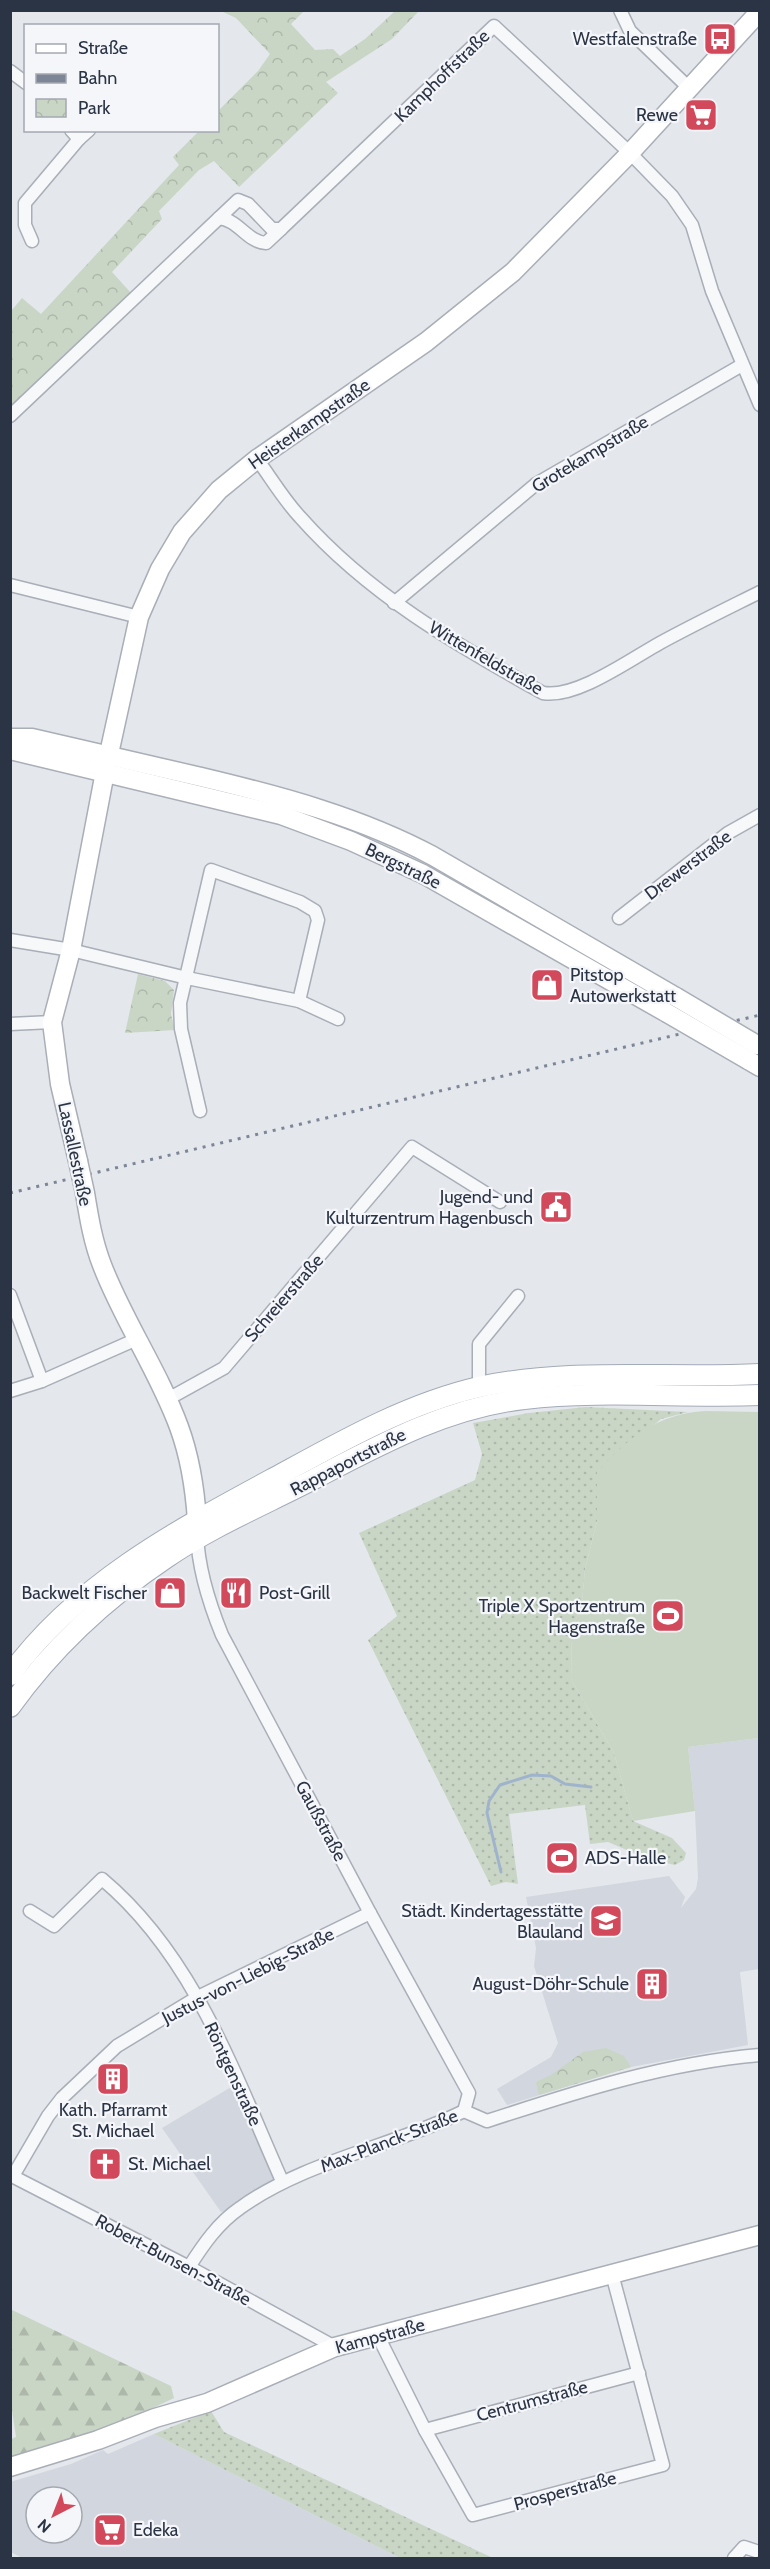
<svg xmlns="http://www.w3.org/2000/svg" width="770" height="2569" font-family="Cabin,sans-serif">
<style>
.built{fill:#d2d6de;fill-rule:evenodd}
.grass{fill:url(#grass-dots)}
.forest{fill:url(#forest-firs)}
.park{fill:url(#park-crowns)}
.pitch{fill:#c9d6c5}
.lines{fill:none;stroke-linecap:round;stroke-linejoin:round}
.stream{stroke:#9fb4cc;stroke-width:3}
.street-casing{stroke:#a9aeb7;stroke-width:15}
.secondary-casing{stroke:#a9aeb7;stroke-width:21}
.primary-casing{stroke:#a3abb8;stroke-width:22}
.street{stroke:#f7f8fa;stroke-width:12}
.secondary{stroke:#fff;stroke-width:18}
.primary{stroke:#fff;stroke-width:20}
.rail{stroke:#7d8696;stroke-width:3;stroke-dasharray:3 6;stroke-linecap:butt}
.secondary-bridge-casing{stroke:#a9aeb7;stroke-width:21;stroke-linecap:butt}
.secondary-bridge{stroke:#fff;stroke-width:18}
.labels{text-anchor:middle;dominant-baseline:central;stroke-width:4.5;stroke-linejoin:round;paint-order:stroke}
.poi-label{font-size:18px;fill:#2b3445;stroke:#f4f6f9;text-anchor:end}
.street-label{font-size:18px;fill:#2b3445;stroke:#f4f6f9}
</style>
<defs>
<pattern id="grass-dots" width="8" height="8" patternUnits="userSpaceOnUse" patternTransform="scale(1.5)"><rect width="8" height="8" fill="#c9d6c5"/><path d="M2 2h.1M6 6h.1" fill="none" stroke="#adb8ab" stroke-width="1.8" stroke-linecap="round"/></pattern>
<pattern id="forest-firs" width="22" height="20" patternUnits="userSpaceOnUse" patternTransform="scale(1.5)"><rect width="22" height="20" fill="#c9d6c5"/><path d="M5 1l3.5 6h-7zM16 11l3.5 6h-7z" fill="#adb8ab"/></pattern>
<pattern id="park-crowns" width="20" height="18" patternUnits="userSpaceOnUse" patternTransform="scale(1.5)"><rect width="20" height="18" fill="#c9d6c5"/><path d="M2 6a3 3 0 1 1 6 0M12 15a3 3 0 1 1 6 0" fill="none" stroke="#adb8ab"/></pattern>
</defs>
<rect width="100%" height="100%" fill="#e4e7ec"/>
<g class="built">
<path d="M759 1738V1969L740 1972 748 2045 631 2067 507 2105 497 2089 551 2057 558 2043 534 1966 536 1948 526 1897 669 1876 685 1897 681 1908 696 1889 698 1878 695 1811 688 1747Z"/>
<path d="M238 2083 282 2181 238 2209 221 2212 162 2128Z"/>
<path d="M154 2434 400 2558H22L11 2552 10 2482 71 2464 103 2450 108 2454ZM36 2497H72V2533H36Z"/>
</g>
<g class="grass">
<path d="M586 1407 688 1412 661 1419 597 1472V1521L585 1569 582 1601 572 1631 571 1679 614 1753 633 1821 672 1838 686 1853 684 1860 675 1865 648 1859 608 1842 590 1844 585 1805 509 1814 518 1884 506 1882 491 1886 368 1640 397 1616 359 1533 475 1480 482 1454 473 1423 529 1413Z"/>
<path d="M211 2411 224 2432 493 2558H400L154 2434Z"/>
</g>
<path class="forest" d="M10 2309 171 2386 174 2398 100 2433 11 2458V2439L16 2437 10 2397Z"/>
<g class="park">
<path d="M221 11H304L291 24 315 50 333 49 340 56 365 39 395 11H419L392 39 326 82 338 93 239 187 214 161 199 170 159 211 162 219 112 272 131 293 11 406V311L22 298 41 314 179 165 173 157 199 131 218 130V111L258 71 270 54 236 18Z"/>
<path d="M138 974 165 981 174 990 171 1014 175 1030 125 1033Z"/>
<path d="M606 2048 624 2056 631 2067 539 2095 536 2082 551 2075 583 2052Z"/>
</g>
<path class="pitch" d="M705 1411 759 1412V1738L688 1747 695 1811 633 1821 614 1753 571 1679 572 1631 582 1601 585 1569 597 1521V1472C629 1437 657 1414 705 1411Z"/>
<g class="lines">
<path class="stream" d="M501 1872 487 1813 489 1801 500 1785 532 1775 551 1776 565 1784 591 1787"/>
<g class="street-casing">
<g id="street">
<path d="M620 10 630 31 690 89"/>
<path d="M10 71 26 83"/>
<path d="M79 139 89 130"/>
<path d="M219 218C239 220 247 242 266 243L281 229"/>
<path d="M32 241 25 225V203L79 139 71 130"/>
<path d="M10 416 238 200 248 204 272 229H281L494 26 630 153 672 196 692 225 712 291 760 405"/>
<path d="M257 459C271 478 284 500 300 517 368 594 455 644 543 693 576 699 631 659 660 643 693 625 726 609 760 592"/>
<path d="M10 585 139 617"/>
<path d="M394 603 536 484 742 365"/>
<path d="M619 918 728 833 760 815"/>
<path d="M10 940 71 950 187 978 299 1001 338 1019"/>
<path d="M10 1024 52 1022"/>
<path d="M200 1111 181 1029 180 1003 211 870 300 902 315 911 318 920 299 1001"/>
<path d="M10 1295 42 1381"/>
<path d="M479 1387V1344L518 1296"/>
<path d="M10 1391 42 1381 137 1339"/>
<path d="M168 1399 224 1368 412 1147 500 1202"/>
<path d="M197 1534C198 1569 209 1603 222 1635L370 1913 469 2093 464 2111"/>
<path d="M30 1911 54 1926 102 1879C194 1956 235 2075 282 2181"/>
<path d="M464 2111 487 2121C576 2092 665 2063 760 2055"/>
<path d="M10 2175 189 2267 335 2347"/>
<path d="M13 2176 48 2116 62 2098 117 2046 198 1997 370 1913"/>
<path d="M189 2267C203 2245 218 2223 240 2208 305 2161 392 2147 464 2111"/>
<path d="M378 2336 425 2430 473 2515 663 2465 612 2274"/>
<path d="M425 2430 639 2373"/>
<path d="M734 2558 744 2547 756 2551"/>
</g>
</g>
<g class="secondary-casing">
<g id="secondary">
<path d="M10 738H32C89 751 145 764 201 777 281 796 360 817 433 856L676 997"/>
<path d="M10 750 281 815 351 841 423 874 667 1013"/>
<path d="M748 1060 760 1067"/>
<path d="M78 1161 60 1084 52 1022 71 950 105 772 139 617 160 569 182 532 219 490 257 459 426 342 513 272 630 153 760 11"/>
<path d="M85 1193C89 1218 93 1242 102 1265 123 1320 158 1370 179 1427 190 1457 195 1489 197 1521"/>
<path d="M10 2467 98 2440 155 2418 207 2403 335 2347 760 2235"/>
</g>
</g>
<g class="primary-casing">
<g id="primary">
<path d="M10 1675C79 1580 185 1526 285 1472 347 1438 410 1403 479 1387 571 1367 667 1379 760 1374"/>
<path d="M10 1707C53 1647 105 1599 166 1558 211 1527 266 1504 314 1479 381 1444 447 1408 524 1399 602 1390 681 1398 760 1395"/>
</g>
</g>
<use href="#street" class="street"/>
<use href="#secondary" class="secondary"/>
<use href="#primary" class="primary"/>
<path class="rail" d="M10 1193 760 1015"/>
<g class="secondary-bridge-casing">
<g id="secondary-bridge">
<path d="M676 997 757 1045"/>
<path d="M667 1013 748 1060"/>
<path d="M78 1161 85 1193"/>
</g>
</g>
<use href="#secondary-bridge" class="secondary-bridge"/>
</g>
<defs>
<g id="bus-square" transform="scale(1.725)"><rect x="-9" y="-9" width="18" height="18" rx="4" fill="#d1495b" stroke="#f4f6f9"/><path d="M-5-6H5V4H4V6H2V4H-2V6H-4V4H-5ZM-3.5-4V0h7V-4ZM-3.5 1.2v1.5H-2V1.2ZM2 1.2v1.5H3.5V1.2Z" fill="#fff"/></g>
<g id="supermarket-square" transform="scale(1.725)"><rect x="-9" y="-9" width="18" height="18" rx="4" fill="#d1495b" stroke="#f4f6f9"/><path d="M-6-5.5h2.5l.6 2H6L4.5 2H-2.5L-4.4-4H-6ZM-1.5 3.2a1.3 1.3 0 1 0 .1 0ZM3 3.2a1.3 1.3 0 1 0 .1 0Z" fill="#fff"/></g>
<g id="shop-square" transform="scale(1.725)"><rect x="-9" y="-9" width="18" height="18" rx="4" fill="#d1495b" stroke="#f4f6f9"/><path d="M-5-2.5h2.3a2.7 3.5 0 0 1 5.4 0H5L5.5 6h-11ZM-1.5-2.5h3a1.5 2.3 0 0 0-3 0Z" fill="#fff"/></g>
<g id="civic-square" transform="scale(1.725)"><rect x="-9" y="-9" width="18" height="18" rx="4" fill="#d1495b" stroke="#f4f6f9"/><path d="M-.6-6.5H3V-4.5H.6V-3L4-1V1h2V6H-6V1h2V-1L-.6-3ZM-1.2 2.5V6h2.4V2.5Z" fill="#fff"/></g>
<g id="restaurant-square" transform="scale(1.725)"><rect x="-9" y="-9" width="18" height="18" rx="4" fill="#d1495b" stroke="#f4f6f9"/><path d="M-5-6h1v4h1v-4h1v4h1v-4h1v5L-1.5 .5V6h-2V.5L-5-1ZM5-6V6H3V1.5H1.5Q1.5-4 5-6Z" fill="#fff"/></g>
<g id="stadium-square" transform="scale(1.725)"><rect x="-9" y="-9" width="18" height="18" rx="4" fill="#d1495b" stroke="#f4f6f9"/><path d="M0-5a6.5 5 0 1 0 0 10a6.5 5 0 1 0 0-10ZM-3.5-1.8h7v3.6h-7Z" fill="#fff"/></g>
<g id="school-square" transform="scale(1.725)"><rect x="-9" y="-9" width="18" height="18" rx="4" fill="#d1495b" stroke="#f4f6f9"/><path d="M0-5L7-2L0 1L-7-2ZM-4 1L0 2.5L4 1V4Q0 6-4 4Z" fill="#fff"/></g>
<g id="building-square" transform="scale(1.725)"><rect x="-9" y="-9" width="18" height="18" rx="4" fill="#d1495b" stroke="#f4f6f9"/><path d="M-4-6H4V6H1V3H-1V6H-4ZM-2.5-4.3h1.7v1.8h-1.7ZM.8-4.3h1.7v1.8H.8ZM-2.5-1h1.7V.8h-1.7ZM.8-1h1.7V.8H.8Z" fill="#fff"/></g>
<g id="church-square" transform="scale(1.725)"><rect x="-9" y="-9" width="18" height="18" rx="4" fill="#d1495b" stroke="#f4f6f9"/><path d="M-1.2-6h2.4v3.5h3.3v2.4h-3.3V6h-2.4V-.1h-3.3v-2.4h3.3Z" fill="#fff"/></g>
</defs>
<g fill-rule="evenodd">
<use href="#bus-square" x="720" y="39"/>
<use href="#supermarket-square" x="701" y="115"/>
<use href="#shop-square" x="547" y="985"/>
<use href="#civic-square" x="556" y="1207"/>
<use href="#shop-square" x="170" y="1593"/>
<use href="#restaurant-square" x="236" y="1593"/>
<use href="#stadium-square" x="668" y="1616"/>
<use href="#stadium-square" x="562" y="1858"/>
<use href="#school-square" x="606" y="1921"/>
<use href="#building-square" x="652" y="1984"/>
<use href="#building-square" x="113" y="2079"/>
<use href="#church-square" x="105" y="2164"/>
<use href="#supermarket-square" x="110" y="2530"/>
</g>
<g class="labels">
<g class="poi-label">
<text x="697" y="39">Westfalenstraße</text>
<text x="678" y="115">Rewe</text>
<text x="570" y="975" text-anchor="start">Pitstop<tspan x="570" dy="21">Autowerkstatt</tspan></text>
<text x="533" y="1197">Jugend- und<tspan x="533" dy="21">Kulturzentrum Hagenbusch</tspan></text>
<text x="147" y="1593">Backwelt Fischer</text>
<text x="259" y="1593" text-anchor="start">Post-Grill</text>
<text x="645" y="1606">Triple X Sportzentrum<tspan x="645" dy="21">Hagenstraße</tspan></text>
<text x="585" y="1858" text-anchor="start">ADS-Halle</text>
<text x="583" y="1911">Städt. Kindertagesstätte<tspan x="583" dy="21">Blauland</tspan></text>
<text x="629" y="1984">August-Döhr-Schule</text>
<text x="113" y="2110" text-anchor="middle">Kath. Pfarramt<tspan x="113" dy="21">St. Michael</tspan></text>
<text x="128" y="2164" text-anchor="start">St. Michael</text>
<text x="133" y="2530" text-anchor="start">Edeka</text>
</g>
<g class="street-label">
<text transform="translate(442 76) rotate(-44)">Kamphoffstraße</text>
<text transform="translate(309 424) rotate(-35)">Heisterkampstraße</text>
<text transform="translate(590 454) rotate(-31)">Grotekampstraße</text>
<text transform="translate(486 658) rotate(30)">Wittenfeldstraße</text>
<text transform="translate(688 865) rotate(-37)">Drewerstraße</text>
<text transform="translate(403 866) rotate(26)">Bergstraße</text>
<text transform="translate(75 1154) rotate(78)">Lassallestraße</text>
<text transform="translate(284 1298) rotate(-49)">Schreierstraße</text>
<text transform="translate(348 1462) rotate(-27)">Rappaportstraße</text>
<text transform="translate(321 1821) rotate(62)">Gaußstraße</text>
<text transform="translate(248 1976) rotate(-27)">Justus-von-Liebig-Straße</text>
<text transform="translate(233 2074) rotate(65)">Röntgenstraße</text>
<text transform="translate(389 2141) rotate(-21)">Max-Planck-Straße</text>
<text transform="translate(173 2260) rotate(28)">Robert-Bunsen-Straße</text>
<text transform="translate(380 2336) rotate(-15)">Kampstraße</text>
<text transform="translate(532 2401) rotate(-15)">Centrumstraße</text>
<text transform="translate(565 2491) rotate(-15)">Prosperstraße</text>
</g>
</g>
<rect width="770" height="2569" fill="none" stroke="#2b3445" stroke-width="24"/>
<rect x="24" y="24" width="195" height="108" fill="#f4f6f9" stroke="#a4a8b1" stroke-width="1.5"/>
<rect x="36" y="44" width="30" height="9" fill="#ffffff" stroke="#a4a8b1" stroke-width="1.5"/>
<text x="78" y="54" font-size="18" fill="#2b3445">Straße</text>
<rect x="36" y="74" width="30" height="9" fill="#7d8696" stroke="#a4a8b1" stroke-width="1.5"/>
<text x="78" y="84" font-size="18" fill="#2b3445">Bahn</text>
<rect x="36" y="99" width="30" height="18" fill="url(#park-crowns)" stroke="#a4a8b1" stroke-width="1.5"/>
<text x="78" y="114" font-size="18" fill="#2b3445">Park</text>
<g transform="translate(54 2515) rotate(222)"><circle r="28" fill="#f4f6f9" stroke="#a4a8b1" stroke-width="1.5"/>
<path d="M0-4.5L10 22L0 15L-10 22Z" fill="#d1495b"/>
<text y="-9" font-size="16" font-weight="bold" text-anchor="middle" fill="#2b3445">N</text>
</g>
</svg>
